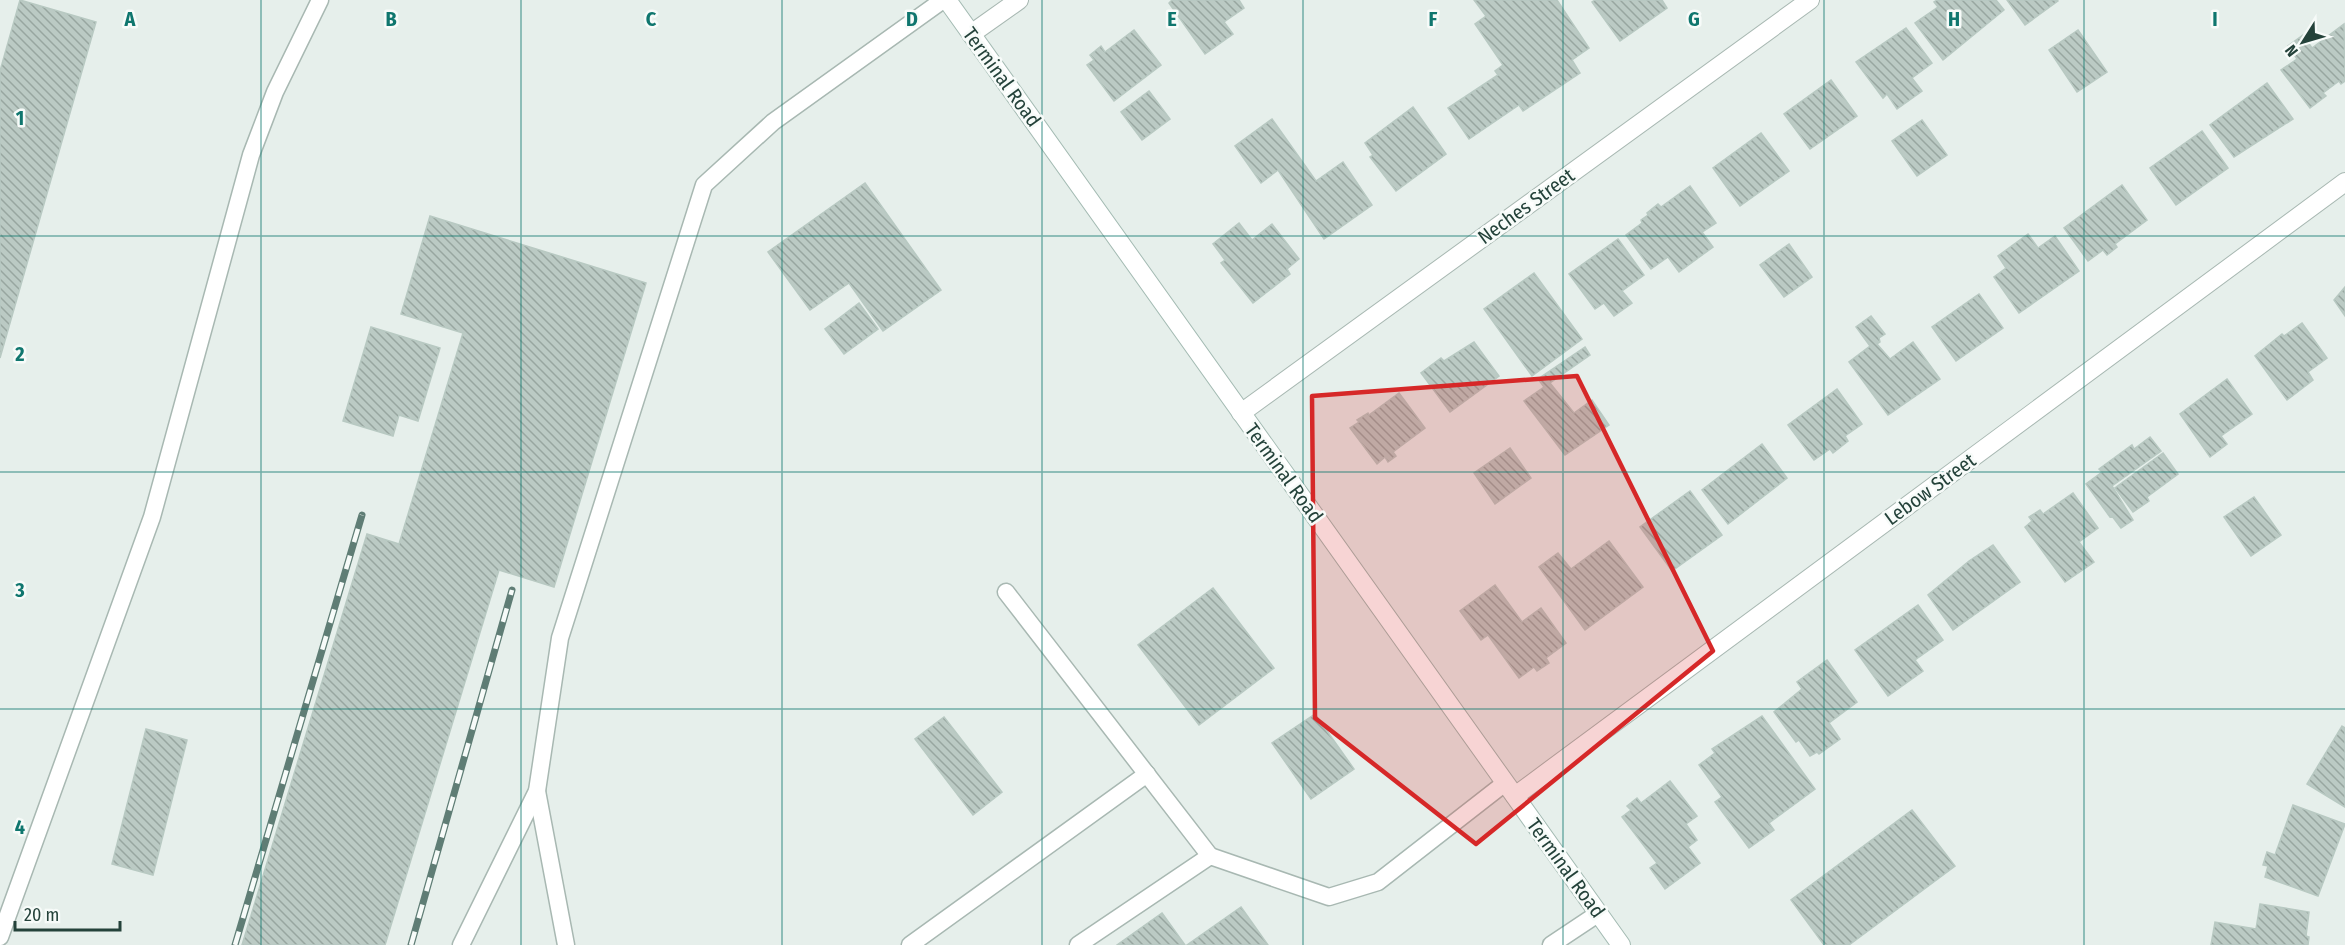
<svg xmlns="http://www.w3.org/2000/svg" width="2345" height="945" font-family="'Fira Sans Condensed',sans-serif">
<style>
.building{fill:url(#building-back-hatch);stroke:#b8c9c2;stroke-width:1.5}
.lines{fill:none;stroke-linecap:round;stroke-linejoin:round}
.lane-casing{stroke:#a8b8b2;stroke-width:19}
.street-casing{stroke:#a8b8b2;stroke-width:20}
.secondary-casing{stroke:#a4bbb3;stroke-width:20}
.lane{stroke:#fff;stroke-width:16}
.street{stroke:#fff;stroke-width:18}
.secondary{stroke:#fff;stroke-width:18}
.rail-casing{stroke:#5f7d75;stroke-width:7}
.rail{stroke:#f7fbf9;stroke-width:4.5;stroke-dasharray:14;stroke-linecap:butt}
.marked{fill:#d62828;fill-opacity:0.2;stroke:#d62828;stroke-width:4.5;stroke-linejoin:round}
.grid{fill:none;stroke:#0f766e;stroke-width:1.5;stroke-opacity:0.55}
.labels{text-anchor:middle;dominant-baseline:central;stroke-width:5;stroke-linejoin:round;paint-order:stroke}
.street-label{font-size:20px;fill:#24423a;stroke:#f7fbf9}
.grid-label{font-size:20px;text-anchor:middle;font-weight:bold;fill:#0f766e;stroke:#f7fbf9;stroke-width:5;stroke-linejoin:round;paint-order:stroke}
</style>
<defs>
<pattern id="building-back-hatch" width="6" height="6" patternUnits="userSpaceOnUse" patternTransform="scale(1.5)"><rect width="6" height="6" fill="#bbcac4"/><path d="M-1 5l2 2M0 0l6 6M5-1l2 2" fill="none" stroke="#98a6a0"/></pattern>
</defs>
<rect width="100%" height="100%" fill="#e6efeb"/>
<g class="building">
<path d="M20 0 96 22 0 358V71Z"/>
<path d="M1172 0H1239L1244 8 1224 22 1233 34 1205 54 1169 3Z"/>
<path d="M1474 0H1557L1589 48 1572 60 1580 73 1523 111 1519 105 1469 139 1448 108 1498 75 1495 71 1503 65 1475 24 1486 16Z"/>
<path d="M1595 0H1662L1667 8 1620 41 1592 2Z"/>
<path d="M1937 0H1996L2004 10 1943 60 1915 23 1938 7 1934 2Z"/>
<path d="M2007 0H2057L2058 1 2025 25Z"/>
<path d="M2344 24 2345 81 2341 84 2339 81 2323 93 2326 96 2310 108 2281 70 2297 59 2288 46 2303 35 2312 48Z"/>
<path d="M1906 28 1932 63 1912 78 1922 91 1897 109 1887 94 1883 98 1856 62Z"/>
<path d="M1134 30 1161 65 1114 101 1087 65 1094 60 1090 55 1101 46 1105 52Z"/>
<path d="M2078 30 2107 72 2077 92 2049 50Z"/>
<path d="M1831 80 1857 116 1810 149 1784 114Z"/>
<path d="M2267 83 2293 119 2234 157 2210 125Z"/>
<path d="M1149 91 1170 119 1142 140 1121 112Z"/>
<path d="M1413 107 1446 154 1396 191 1370 157 1373 155 1365 143Z"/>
<path d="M1272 119 1316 181 1343 162 1372 205 1324 239 1278 170 1261 183 1235 146Z"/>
<path d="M1922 120 1947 155 1917 176 1892 141Z"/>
<path d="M2202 131 2228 168 2176 205 2150 168Z"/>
<path d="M1761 133 1789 171 1740 206 1713 168Z"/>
<path d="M865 183 941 290 883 331 849 283 810 310 768 252Z"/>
<path d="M2122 185 2147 220 2115 244 2117 247 2107 255 2103 250 2088 261 2064 228Z"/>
<path d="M1690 186 1716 223 1702 232 1713 247 1679 272 1668 257 1651 269 1626 235 1642 223 1641 220 1648 215 1647 213 1658 204 1661 207Z"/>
<path d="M430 216 646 283 554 587 499 570 385 945H242L367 534 399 544 463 333 401 314Z"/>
<path d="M1239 223 1252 240 1272 224 1299 259 1287 269 1290 274 1253 303 1221 263 1225 260 1213 244Z"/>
<path d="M2028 234 2038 248 2055 236 2079 271 2019 313 1994 277 2006 268 1998 256Z"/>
<path d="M1618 239 1644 275 1622 291 1632 303 1614 316 1604 303 1595 309 1569 274Z"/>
<path d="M1789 244 1812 277 1784 297 1760 265Z"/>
<path d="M1534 273 1582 339 1532 376 1484 309Z"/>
<path d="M2345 287V316L2334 300Z"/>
<path d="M1979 294 2003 328 1956 361 1932 327Z"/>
<path d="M859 303 878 329 844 354 825 329Z"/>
<path d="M1871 316 1885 334 1879 338 1880 342 1877 344 1890 359 1913 342 1940 379 1888 415 1849 362 1870 346 1856 327Z"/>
<path d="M2302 323 2327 358 2308 372 2313 380 2287 400 2255 356 2282 334 2284 336Z"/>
<path d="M371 327 440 348 418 421 399 415 393 436 343 421Z"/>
<path d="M1474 342 1499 376 1450 412 1421 373 1441 358 1444 361Z"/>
<path d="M1585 347 1590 355 1550 383 1574 413 1592 400 1609 425 1565 455 1524 401 1544 387 1538 379Z"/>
<path d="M2227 379 2252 414 2221 436 2227 444 2210 457 2180 414Z"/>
<path d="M1837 389 1862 424 1845 436 1848 441 1833 453 1830 449 1814 460 1788 425Z"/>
<path d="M1399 393 1425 428 1393 452 1396 456 1388 462 1385 457 1377 464 1350 428 1359 422 1357 420 1368 413 1369 415Z"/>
<path d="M2150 437 2161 451 2112 486 2133 520 2121 528 2112 516 2110 517 2086 484 2102 472 2099 469 2132 445 2134 449Z"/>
<path d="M1762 444 1787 478 1728 524 1702 490Z"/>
<path d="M1510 448 1531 478 1495 504 1474 473Z"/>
<path d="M2163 453 2178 474 2147 497 2149 501 2133 512 2115 488Z"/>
<path d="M1690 491 1722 535 1672 571 1640 527Z"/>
<path d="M2073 493 2098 528 2079 542 2094 562 2065 582 2025 527 2032 521 2029 517 2040 510 2043 514Z"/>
<path d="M2254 497 2281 535 2251 556 2224 517Z"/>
<path d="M1609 541 1643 587 1585 630 1539 567 1558 553 1571 569Z"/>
<path d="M1993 545 2020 582 1953 630 1928 595 1969 561Z"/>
<path d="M1495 585 1522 622 1541 608 1566 643 1546 658 1549 663 1537 671 1534 667 1519 678 1488 635 1481 640 1460 611Z"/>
<path d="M1213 588 1274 668 1199 725 1138 645Z"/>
<path d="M1918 605 1943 640 1915 660 1923 671 1888 696 1855 650Z"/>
<path d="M1827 660 1857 702 1829 723 1840 739 1819 754 1817 752 1810 756 1799 740 1796 742 1774 712 1802 689 1797 682Z"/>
<path d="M1315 714 1354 769 1311 799 1272 743Z"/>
<path d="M1762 716 1815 789 1769 823 1774 830 1749 848 1715 802 1722 797 1699 765 1715 753 1712 749Z"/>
<path d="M944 717 1002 792 973 815 915 739Z"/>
<path d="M2342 726 2345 728V807L2307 784Z"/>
<path d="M146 729 187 740 153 875 112 864Z"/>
<path d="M1670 781 1697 816 1686 824 1697 840 1688 847 1700 863 1665 889 1650 868 1657 863 1622 817 1631 810 1627 806 1637 798 1641 803Z"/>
<path d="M2293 805 2345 824 2318 896 2265 877 2268 866 2263 865 2267 852 2275 855Z"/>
<path d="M1912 810 1955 866 1849 945H1824L1791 900Z"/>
<path d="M2260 904 2309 912 2306 936 2309 937 2308 945H2211L2215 922 2256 929Z"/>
<path d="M1241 907 1268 945H1187Z"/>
<path d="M1162 913 1185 945H1117Z"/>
</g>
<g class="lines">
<g class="lane-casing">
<g id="lane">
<path d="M1006 592 1210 856"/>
<path d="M537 791 566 945"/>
<path d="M0 937 152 517 251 155 275 92 320 0"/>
<path d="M461 945 537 791 560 638 704 185 773 122 943 0"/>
<path d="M910 945 1147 774"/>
<path d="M1078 945 1210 856 1329 897 1378 882 1505 783"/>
<path d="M1551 945 1599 913"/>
</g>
</g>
<g class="street-casing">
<g id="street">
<path d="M971 34 1019 0"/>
<path d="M1241 413 1810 0"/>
<path d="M1515 796 2345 182"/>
</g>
</g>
<g class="secondary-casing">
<path id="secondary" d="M947 0 1621 945"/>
</g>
<use href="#lane" class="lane"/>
<use href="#street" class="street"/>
<use href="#secondary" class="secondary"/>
<g class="rail-casing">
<g id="rail">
<path d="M235 945 362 515"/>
<path d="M411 945 512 590"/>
</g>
</g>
<use href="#rail" class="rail"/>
</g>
<path class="marked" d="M1577 376 1713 651 1476 844 1315 718 1312 396Z"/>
<path class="grid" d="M261 0V945M521 0V945M782 0V945M1042 0V945M1303 0V945M1563 0V945M1824 0V945M2084 0V945M0 236H2345M0 472H2345M0 709H2345"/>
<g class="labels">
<g class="street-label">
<text transform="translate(1002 77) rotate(54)">Terminal Road</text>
<text transform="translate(1526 206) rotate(-36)">Neches Street</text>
<text transform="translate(1284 473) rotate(54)">Terminal Road</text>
<text transform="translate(1930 489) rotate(-36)">Lebow Street</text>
<text transform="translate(1566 868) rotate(54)">Terminal Road</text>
</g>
</g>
<g class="grid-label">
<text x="130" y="26">A</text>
<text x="391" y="26">B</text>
<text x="651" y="26">C</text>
<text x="912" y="26">D</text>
<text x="1172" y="26">E</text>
<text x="1433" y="26">F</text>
<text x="1694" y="26">G</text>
<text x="1954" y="26">H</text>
<text x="2215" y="26">I</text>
<text x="20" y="125">1</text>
<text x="20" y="361">2</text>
<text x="20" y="597">3</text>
<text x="20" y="834">4</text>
</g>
<g transform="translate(2303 42) rotate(233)" stroke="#f7fbf9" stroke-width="4.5" paint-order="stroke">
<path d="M0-4.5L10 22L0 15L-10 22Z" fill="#24423a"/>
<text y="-9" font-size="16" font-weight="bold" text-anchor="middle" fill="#24423a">N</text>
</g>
<path d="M15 921v9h105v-9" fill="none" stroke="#24423a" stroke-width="3"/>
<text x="24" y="921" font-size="18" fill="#24423a" stroke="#f7fbf9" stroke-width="4.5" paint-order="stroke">20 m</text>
</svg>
